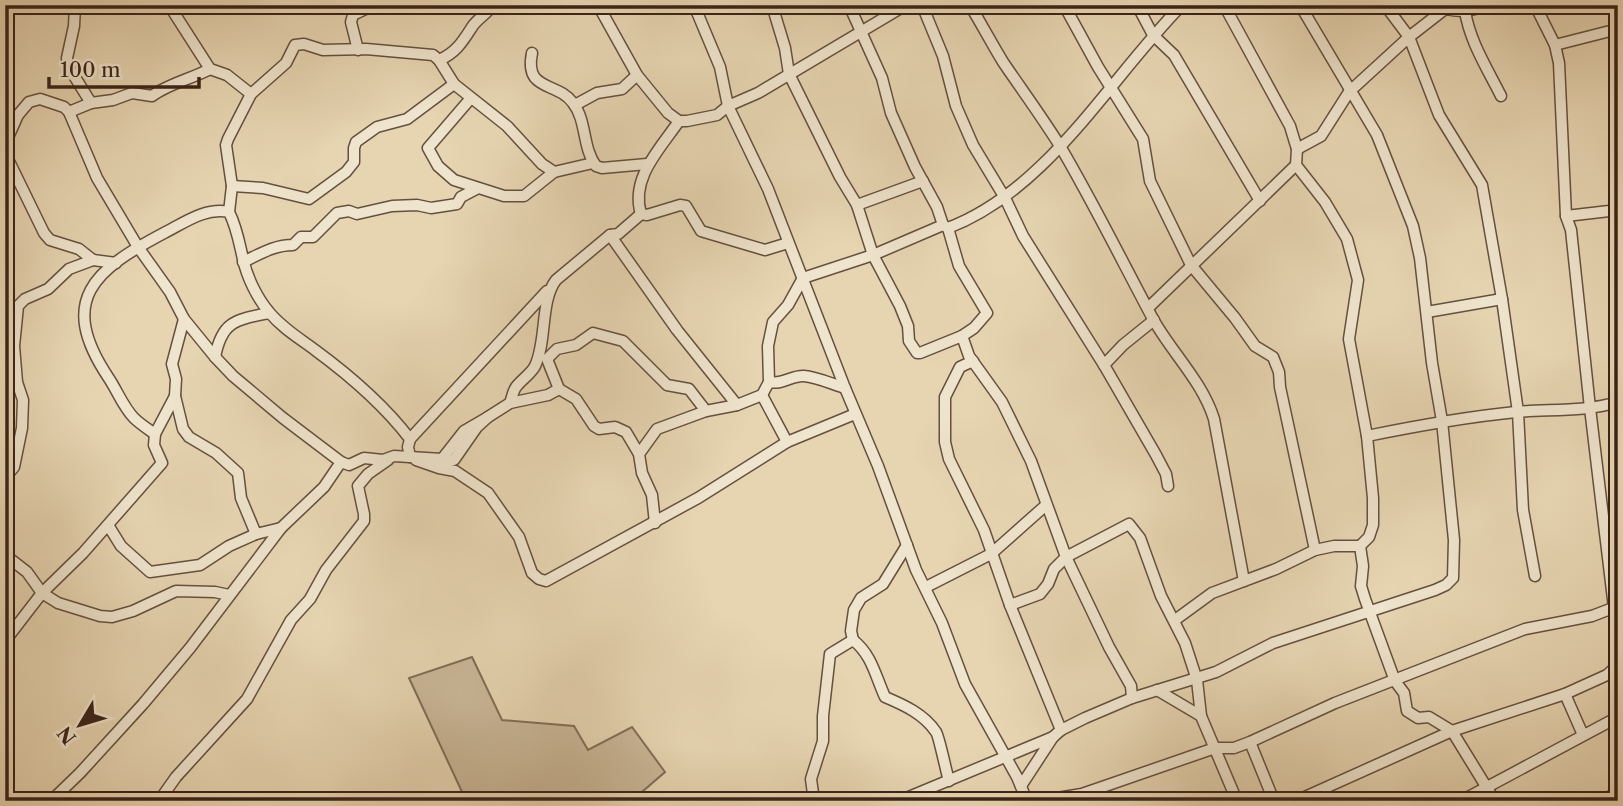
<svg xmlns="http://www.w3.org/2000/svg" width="1623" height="806" font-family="'Libre Caslon Text',serif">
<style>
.green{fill:#cab798;stroke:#826d58;stroke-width:2}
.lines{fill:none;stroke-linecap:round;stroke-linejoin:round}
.minor-casing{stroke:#65503f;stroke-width:13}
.minor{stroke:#efe4cd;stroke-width:10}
</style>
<rect width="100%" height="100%" fill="#e7d5b2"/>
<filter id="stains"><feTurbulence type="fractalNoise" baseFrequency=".00286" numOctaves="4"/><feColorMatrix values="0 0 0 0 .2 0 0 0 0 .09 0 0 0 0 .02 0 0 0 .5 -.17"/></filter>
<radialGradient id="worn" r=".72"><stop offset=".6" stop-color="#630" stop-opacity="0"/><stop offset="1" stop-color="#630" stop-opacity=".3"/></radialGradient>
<path class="green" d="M472 657 502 720 574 726 588 750 632 727 665 772 635 798 637 801H513L512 798 463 794 409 678Z"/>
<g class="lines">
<g class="minor-casing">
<g id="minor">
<path d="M75 5 74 26 67 58 68 66 91 103"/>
<path d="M169 5 210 69 227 75 251 94"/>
<path d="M598 5 637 75 668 113 679 121H687L717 115 728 106 758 93 906 5"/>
<path d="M694 5 720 67 728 106 768 189 845 388 878 466 916 570 942 623 965 684 1017 777 1027 801"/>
<path d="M772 5 785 48 789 74 840 177 857 205 873 255 900 306 908 326 909 341 917 353H920L962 336"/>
<path d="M849 5 882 78 891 113 915 167 937 207 943 225"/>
<path d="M922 5 943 56 956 106 973 145 1005 198 1023 236 1104 365 1156 455 1166 474 1168 486"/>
<path d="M1064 5 1098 67 1143 139 1150 181 1191 265 1235 318 1255 346 1273 357 1279 372 1280 387 1315 550"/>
<path d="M1137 5 1153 35 1174 55 1260 201"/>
<path d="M1224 5 1290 126 1297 149 1296 165 1325 202 1347 239 1358 280 1349 339 1367 436 1373 498V525L1369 537 1360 546 1363 566 1361 586 1365 599 1395 681 1404 693 1407 711 1418 718 1429 717 1452 731 1495 801"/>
<path d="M1385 5 1409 37 1439 115 1482 185 1502 299 1518 412 1523 510 1535 576"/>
<path d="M1535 5 1555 45 1559 63 1566 216 1571 230 1590 408 1618 641"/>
<path d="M1616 5 1618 8"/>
<path d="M971 7C982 25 992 44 1003 62 1022 90 1042 117 1060 146 1093 202 1122 261 1153 319 1172 353 1202 381 1214 419L1244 581"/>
<path d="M1465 11C1470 42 1487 68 1501 96"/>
<path d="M1555 45 1618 29"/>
<path d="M358 50 351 22 353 15 374 5"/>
<path d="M532 53C524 92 557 81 573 103 587 121 582 147 596 166L602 168 647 164"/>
<path d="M439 60C456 53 463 41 472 27 477 19 487 14 493 5"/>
<path d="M471 98 428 148 438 166 454 180 504 196H524L554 172"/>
<path d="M575 105 597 93 622 89 637 75"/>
<path d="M69 112 91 103 113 100 132 93 152 96C168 84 191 79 210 69"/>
<path d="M5 144 18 115 29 102 40 99 64 107 69 112 97 178 138 247 170 292 184 319 215 357 233 376 283 418 341 462 349 465 364 458 383 460 394 456 442 459 464 431 488 417"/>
<path d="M1297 149 1321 136 1349 92 1409 37 1445 9C1460 12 1471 12 1484 5"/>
<path d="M5 153 44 233 50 240 79 249 93 260"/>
<path d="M232 186 263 188 309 199 346 172 354 162V148L356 142 377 127 407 119 454 84"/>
<path d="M857 205 923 181"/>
<path d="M229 212 232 186 226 145 228 139 251 94 286 63 295 45 304 44 323 50 366 49 433 55 439 60 454 84 507 126 542 164 554 172 593 163"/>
<path d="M641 214C630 178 660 149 679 121"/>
<path d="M1566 216 1618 210"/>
<path d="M948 228 959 266 987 313 974 328 962 336 969 356 1002 402 1031 461 1066 557 1109 647 1131 686 1132 698"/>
<path d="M243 262C260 254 274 245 293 245L301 237H313L337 213 349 211 357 214 392 206 417 205 431 208 457 204 461 197 478 188"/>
<path d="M1148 308 1296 165"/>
<path d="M1427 312 1502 299"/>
<path d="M184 319 172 364 176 379 175 396 183 429 189 437 216 453 238 473 241 498 256 534"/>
<path d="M215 357C222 321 235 320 269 313"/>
<path d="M973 361 960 367 945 397V442L949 459 984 530 1010 605 1061 730"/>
<path d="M1104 365 1123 345 1154 320"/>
<path d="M769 382C783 385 792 375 804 376 817 377 832 384 845 388"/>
<path d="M559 389 576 399 594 426 599 429 615 427 626 432 639 454"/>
<path d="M762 395 787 442"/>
<path d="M510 403 548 395 559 389 547 359 557 349 576 345 593 333 623 341 667 385 689 389 706 411 737 405 762 395 769 382 768 346 773 322 788 305 803 278 873 255 943 225 948 228C1048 190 1109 79 1182 5"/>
<path d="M737 405 677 330 610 235 618 234 641 214 647 215 680 205 686 206 701 231 711 234 765 250 788 243"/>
<path d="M155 434C148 429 140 424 134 418 123 407 117 390 108 377 57 300 94 270 164 233 184 223 205 207 229 212 237 228 239 242 243 259 247 277 257 298 269 312 282 328 299 338 315 350 349 375 384 405 410 439L408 447 410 457"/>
<path d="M1367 436C1416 426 1465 417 1516 412 1549 409 1585 412 1618 402"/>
<path d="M410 439 547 291"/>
<path d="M416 460 439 468 455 471 488 493 519 537 532 573 539 579 546 581 698 498 787 442 855 414"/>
<path d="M437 464 454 460 477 427 488 417 510 403C512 398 513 391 516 387 521 380 531 374 535 366 547 341 540 301 556 280L610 235"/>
<path d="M5 478 14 467 22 428 23 400 17 382 14 346 18 306 25 299 48 289 69 269 93 260 116 263"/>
<path d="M655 523 652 495 642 473 639 454 657 429 706 411"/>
<path d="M108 525 121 546 150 572 200 565 229 546 256 534 281 528"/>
<path d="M5 555 27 572 42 593 58 603 100 616 112 617 133 611 176 591 215 592 229 595"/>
<path d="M926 587 991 554 1045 506"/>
<path d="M1010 605 1040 594 1048 584 1054 569 1066 557 1129 524 1140 538 1161 596 1185 643 1197 680 1201 716 1237 801"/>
<path d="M1175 620 1212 593 1276 569 1315 550 1334 546H1360"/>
<path d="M853 640C872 655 875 675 885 697 904 705 924 714 936 732 939 736 946 771 949 781"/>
<path d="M5 641 42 593 83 553 162 463 154 445 155 434 175 396"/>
<path d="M1157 690 1201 716"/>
<path d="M1565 694 1583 735"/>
<path d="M1250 742 1274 801"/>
<path d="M1021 786 1053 737 1061 730 1085 718 1132 698 1216 672 1273 643 1435 590 1446 585 1453 578 1454 540 1442 421 1432 363 1420 258 1413 226 1377 135 1300 5"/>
<path d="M51 801 80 773 143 704 190 648 281 528 324 487 341 462"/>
<path d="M159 801 176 777 247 699 291 620 310 599 326 570 364 521V514L358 486 368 474 388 460"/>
<path d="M814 801 811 779 823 741V716L830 654 853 640 851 631 854 610 861 598 883 584 907 545"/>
<path d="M899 801 1053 737"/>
<path d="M1039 801 1082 794 1215 748H1234L1250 742 1335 703 1525 629 1592 616 1613 608"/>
<path d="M1296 801 1452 731 1565 694 1607 675 1618 665"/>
<path d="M1461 801 1618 717"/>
<path d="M1602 801 1618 792"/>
</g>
</g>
<use href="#minor" class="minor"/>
</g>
<rect width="1623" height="806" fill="none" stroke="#e7d5b2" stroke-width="28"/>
<rect x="7" y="7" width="1609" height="792" fill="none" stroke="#3a2319" stroke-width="3.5"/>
<rect x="14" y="14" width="1595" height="778" fill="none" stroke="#3a2319" stroke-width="2"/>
<g transform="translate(80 725) rotate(232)" stroke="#efe4cd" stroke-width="5" paint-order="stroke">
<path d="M0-5L12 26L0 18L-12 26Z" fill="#3a2319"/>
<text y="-10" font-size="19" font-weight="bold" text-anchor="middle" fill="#3a2319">N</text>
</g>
<path d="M49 77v10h150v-10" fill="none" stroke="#3a2319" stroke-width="3.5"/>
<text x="60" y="77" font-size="21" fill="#3a2319" stroke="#efe4cd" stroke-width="5" paint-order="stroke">100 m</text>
<rect width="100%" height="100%" filter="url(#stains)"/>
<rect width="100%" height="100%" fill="url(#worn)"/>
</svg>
